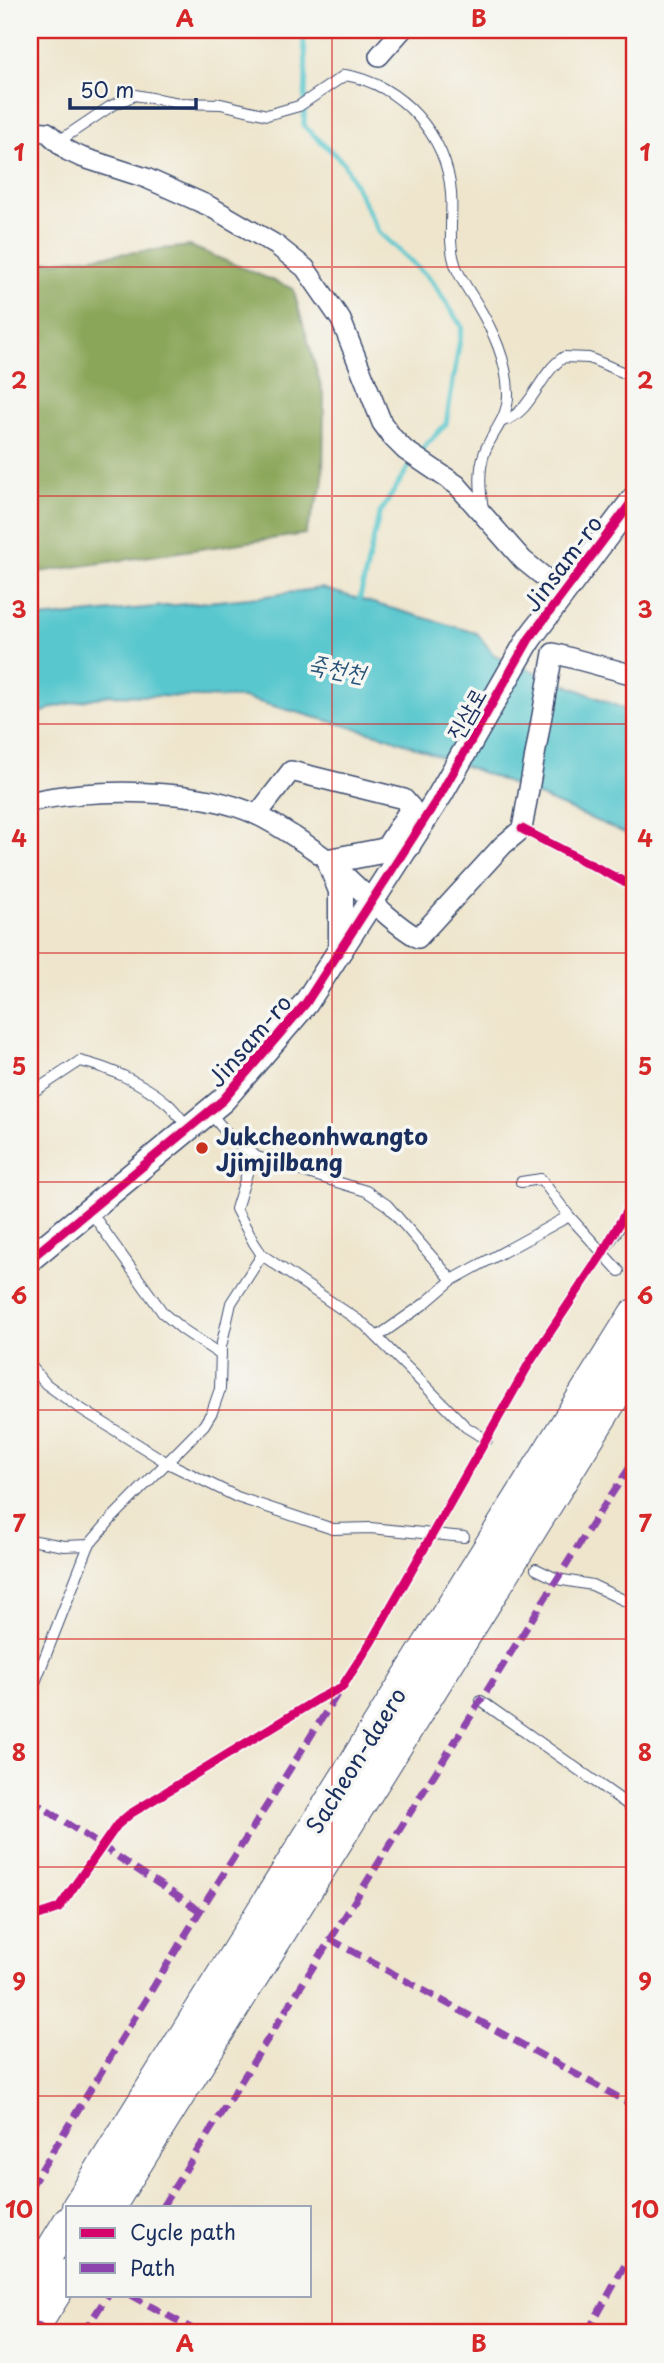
<svg xmlns="http://www.w3.org/2000/svg" width="664" height="2363" font-family="'Playpen Sans','Poor Story',sans-serif">
<style>
.forest{fill:#8aa658;stroke:#526a5b;stroke-width:2}
.water{fill:#59c7ce;stroke:#3a7b96;stroke-width:2}
.lines{fill:none;stroke-linecap:round;stroke-linejoin:round}
.stream{stroke:#59c7ce;stroke-width:5}
.service-casing{stroke:#3b4a6e;stroke-width:12}
.minor-casing{stroke:#3b4a6e;stroke-width:22}
.tertiary-casing{stroke:#3b4a6e;stroke-width:27}
.primary-casing{stroke:#3b4a6e;stroke-width:32}
.service{stroke:#fff;stroke-width:10}
.minor{stroke:#fff;stroke-width:19}
.tertiary{stroke:#fff;stroke-width:24}
.primary{stroke:#fff;stroke-width:30}
.quiet{stroke:#8e44ad;stroke-width:7;stroke-dasharray:14 7;stroke-linecap:butt}
.cycleway-casing{stroke:#f6f6f2;stroke-width:13}
.cycleway{stroke:#d6006c;stroke-width:9}
.grid{fill:none;stroke:#d62828;stroke-width:2;stroke-opacity:0.55}
.poi-dot{fill:#c8321e;stroke:#f6f6f2;stroke-width:2.5}
.labels{text-anchor:middle;dominant-baseline:central;stroke-width:7;stroke-linejoin:round;paint-order:stroke}
.street-label{font-size:23px;fill:#1b2f5e;stroke:#f6f6f2}
.poi-label{font-size:23px;font-weight:bold;fill:#1b2f5e;stroke:#f6f6f2;text-anchor:start}
.water-label{font-size:24px;font-style:italic;fill:#2a557a;stroke:#f6f6f2}
.neatline{fill:none;stroke:#d62828;stroke-width:2.5}
.grid-label{font-size:23px;text-anchor:middle;font-weight:bold;fill:#d62828}
</style>
<rect width="100%" height="100%" fill="#f6f6f2"/>
<filter id="ink" filterUnits="userSpaceOnUse"><feTurbulence type="fractalNoise" baseFrequency=".0143" numOctaves="2"/><feDisplacementMap in="SourceGraphic" scale="14" xChannelSelector="R" yChannelSelector="G"/><feConvolveMatrix kernelMatrix="1 2 1 2 8 2 1 2 1" color-interpolation-filters="sRGB"/></filter>
<filter id="wash" filterUnits="userSpaceOnUse"><feTurbulence type="fractalNoise" baseFrequency=".00686" numOctaves="4" result="noise"/><feDisplacementMap in="SourceGraphic" scale="28" xChannelSelector="R" yChannelSelector="G"/><feGaussianBlur stdDeviation="1.57" result="paint"/><feColorMatrix in="noise" values="0 0 0 0 0 0 0 0 0 0 0 0 0 0 0 0 0 1.4 0 .05"/><feComposite in="paint" operator="in"/></filter>
<g filter="url(#wash)">
<rect width="100%" height="100%" fill="#eee5cc"/>
<path class="forest" d="M190 246 293 289 324 397 323 484 305 534 32 573 30 570V264Z"/>
<path class="water" d="M321 588 477 633 494 655 634 713V837L494 777 388 737 244 698 109 695 54 707 30 718V619L260 597Z"/>
<g class="lines">
<g class="stream">
<path d="M300 30C310 50 304 103 304 126L344 163 379 232 432 281 462 327 446 424 419 452"/>
<path d="M358 606 379 515 413 460"/>
</g>
</g>
</g>
<g filter="url(#ink)">
<g class="lines">
<g class="service-casing">
<g id="service">
<path d="M59 141 111 106 135 95 179 103 221 104 267 115 299 106 345 75C401 84 447 136 451 193 453 218 447 243 456 267 461 280 470 292 477 304 493 331 507 360 508 393 509 417 493 431 485 451 478 470 480 490 483 509"/>
<path d="M503 421C533 412 538 374 564 357L589 358 634 377"/>
<path d="M30 1094 80 1061C110 1068 143 1083 167 1103 175 1110 182 1120 189 1129"/>
<path d="M209 1112 233 1140 257 1157 366 1191 387 1205 452 1280"/>
<path d="M253 1154 236 1209 254 1243 262 1255 365 1325 466 1427 487 1440"/>
<path d="M521 1182 541 1179 569 1216 619 1271"/>
<path d="M90 1211 163 1313 182 1329 221 1355"/>
<path d="M602 1254 634 1205"/>
<path d="M377 1337 424 1304 452 1280 569 1216"/>
<path d="M30 1365 46 1384 78 1407 166 1462 237 1497 333 1529 370 1528 464 1537"/>
<path d="M30 1540 64 1546 89 1545"/>
<path d="M536 1569 557 1579 592 1585 634 1605"/>
<path d="M30 1695 89 1545 112 1518 204 1425 212 1412 220 1389 221 1347 231 1303 262 1255"/>
<path d="M481 1701 634 1809"/>
</g>
</g>
<g class="minor-casing">
<g id="minor">
<path d="M379 56 402 30"/>
<path d="M30 131 47 132 68 151 81 157 146 178 209 206 276 245 305 268 341 320 382 423 393 438 405 450 457 485 523 560 564 593"/>
<path d="M30 802C88 787 202 788 257 815 276 824 313 848 329 861 359 886 384 918 418 938L503 845 522 829 553 653 634 675"/>
<path d="M257 815 291 771 404 799 411 807 383 851"/>
</g>
</g>
<g class="tertiary-casing">
<g id="tertiary">
<path d="M341 949V891L329 861 408 846"/>
<path d="M30 1259 223 1100 306 1003 440 795 529 639 634 499"/>
</g>
</g>
<g class="primary-casing">
<g id="primary">
<path d="M77 2207 634 1314"/>
<path d="M110 2207 634 1365"/>
<path d="M30 2284 68 2222"/>
<path d="M31 2333 68 2274"/>
</g>
</g>
<use href="#service" class="service"/>
<use href="#minor" class="minor"/>
<use href="#tertiary" class="tertiary"/>
<use href="#primary" class="primary"/>
<g class="quiet">
<path d="M30 1799 200 1911"/>
<path d="M330 1939 634 2106"/>
<path d="M30 2188 200 1911 338 1693"/>
<path d="M162 2207 595 1519 634 1461"/>
<path d="M130 2295 200 2333"/>
<path d="M30 2321 49 2333"/>
<path d="M83 2333 108 2295"/>
<path d="M587 2333 634 2249"/>
</g>
<g class="cycleway-casing">
<g id="cycleway">
<path d="M522 829 634 887"/>
<path d="M30 1259 223 1100 306 1003 440 795 529 639 634 499"/>
<path d="M30 1918 59 1908 117 1825 130 1814 318 1699 342 1687 371 1642 530 1362 602 1254 634 1198"/>
</g>
</g>
<use href="#cycleway" class="cycleway"/>
</g>
</g>
<path class="grid" d="M332 30V2333M30 267H634M30 496H634M30 724H634M30 953H634M30 1182H634M30 1410H634M30 1639H634M30 1867H634M30 2096H634"/>
<circle class="poi-dot" cx="202" cy="1148" r="7"/>
<g class="labels">
<g class="street-label">
<text transform="translate(562 563) rotate(-53)">Jinsam-ro</text>
<text transform="translate(465 713) rotate(-60)">진삼로</text>
<text transform="translate(249 1040) rotate(-49)">Jinsam-ro</text>
<text transform="translate(355 1760) rotate(-58)">Sacheon-daero</text>
</g>
<g class="poi-label">
<text x="216" y="1135">Jukcheonhwangto<tspan x="216" dy="26">Jjimjilbang</tspan></text>
</g>
<g class="water-label">
<text transform="translate(337 667) rotate(11)">죽천천</text>
</g>
</g>
<rect width="664" height="2363" fill="none" stroke="#f6f6f2" stroke-width="77"/>
<rect x="66" y="2206" width="245" height="91" fill="#f6f6f2" stroke="#9ea6b7" stroke-width="2"/>
<rect x="80" y="2228" width="35" height="10" fill="#d6006c" stroke="#9ea6b7" stroke-width="2"/>
<text x="130" y="2240" font-size="21" fill="#1b2f5e">Cycle path</text>
<rect x="80" y="2263" width="35" height="10" fill="#8e44ad" stroke="#9ea6b7" stroke-width="2"/>
<text x="130" y="2276" font-size="21" fill="#1b2f5e">Path</text>
<path d="M70 98v10h126v-10" fill="none" stroke="#1b2f5e" stroke-width="3.5"/>
<text x="80" y="98" font-size="21" fill="#1b2f5e" stroke="#f6f6f2" stroke-width="5" paint-order="stroke">50 m</text>
<rect x="38" y="38" width="588" height="2286" class="neatline"/>
<g class="grid-label">
<text x="185" y="27">A</text>
<text x="479" y="27">B</text>
<text x="19" y="161">1</text>
<text x="645" y="161">1</text>
<text x="19" y="389">2</text>
<text x="645" y="389">2</text>
<text x="19" y="618">3</text>
<text x="645" y="618">3</text>
<text x="19" y="847">4</text>
<text x="645" y="847">4</text>
<text x="19" y="1075">5</text>
<text x="645" y="1075">5</text>
<text x="19" y="1304">6</text>
<text x="645" y="1304">6</text>
<text x="19" y="1532">7</text>
<text x="645" y="1532">7</text>
<text x="19" y="1761">8</text>
<text x="645" y="1761">8</text>
<text x="19" y="1990">9</text>
<text x="645" y="1990">9</text>
<text x="19" y="2218">10</text>
<text x="645" y="2218">10</text>
<text x="185" y="2352">A</text>
<text x="479" y="2352">B</text>
</g>
</svg>
